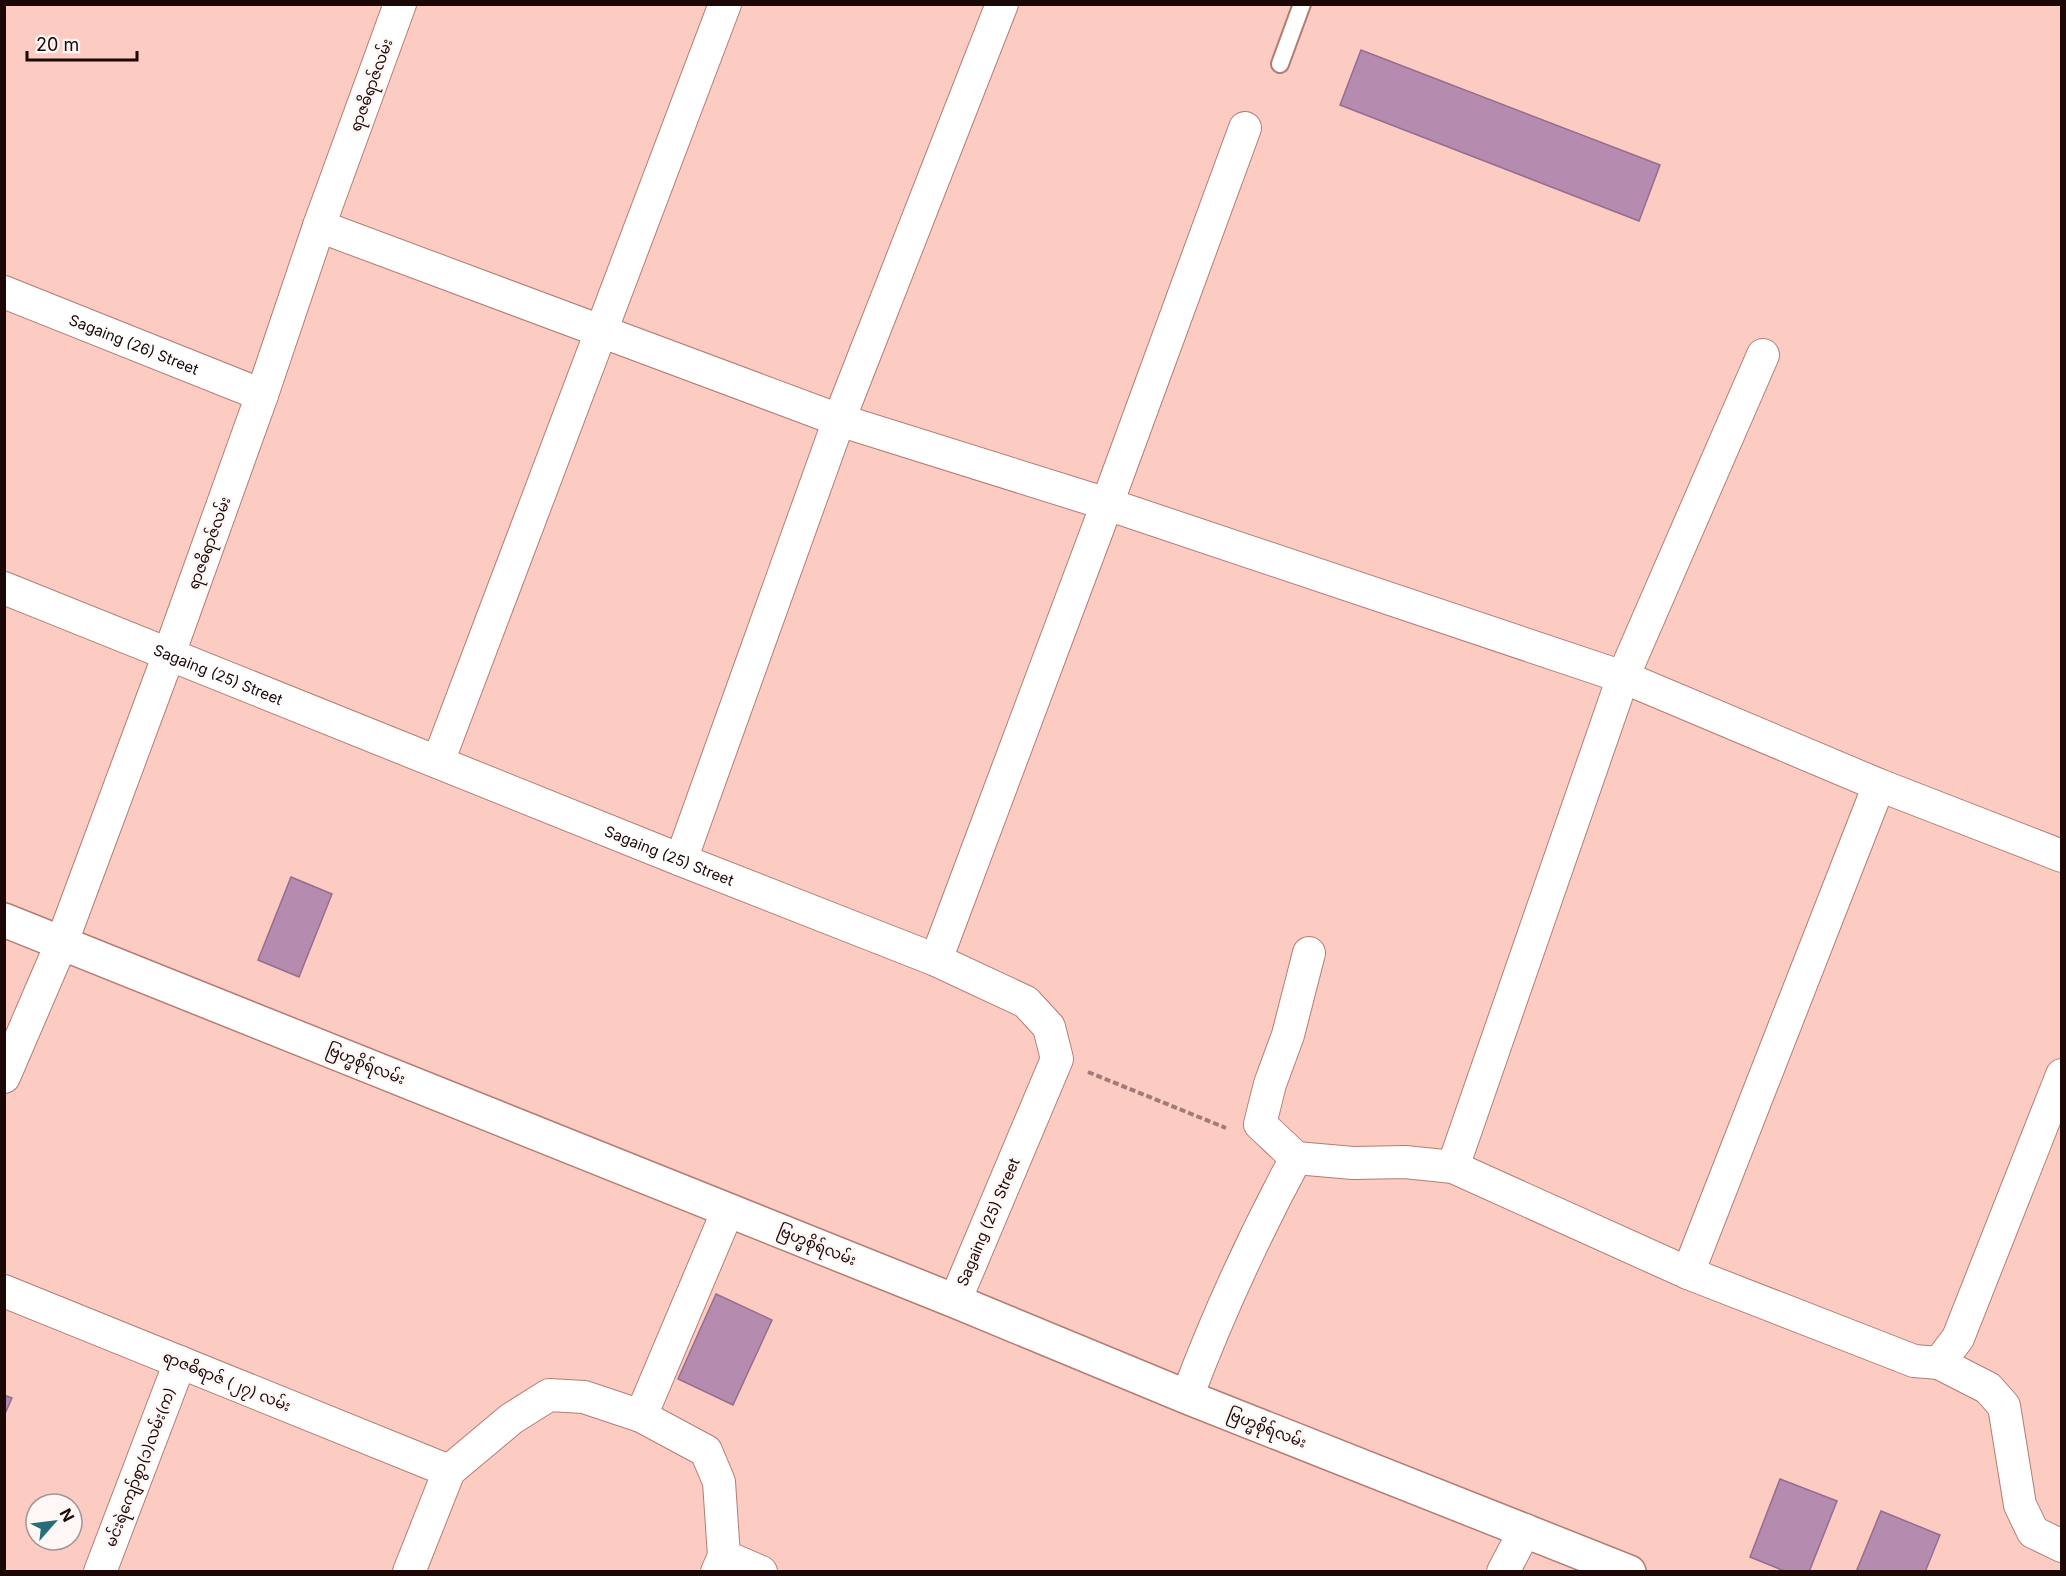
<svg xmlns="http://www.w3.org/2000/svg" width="2066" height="1576" font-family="Inter,'Noto Sans Myanmar',sans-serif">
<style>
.building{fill:#b58cb0;stroke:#956d90;stroke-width:1.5}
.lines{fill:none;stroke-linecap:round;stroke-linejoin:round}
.lane-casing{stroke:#b47d73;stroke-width:20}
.street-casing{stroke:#b47d73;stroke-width:34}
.secondary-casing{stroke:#b47d73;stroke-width:36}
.path{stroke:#a17c76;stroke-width:4;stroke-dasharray:6 3;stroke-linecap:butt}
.lane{stroke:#fff;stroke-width:16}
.street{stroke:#fff;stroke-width:32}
.secondary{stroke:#fff;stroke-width:33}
.labels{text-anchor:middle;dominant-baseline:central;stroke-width:5;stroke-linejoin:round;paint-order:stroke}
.street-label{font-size:15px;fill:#1b0705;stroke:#fef7f6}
</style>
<rect width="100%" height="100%" fill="#fccbc2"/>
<g class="building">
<path d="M1361 50 1660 165 1639 221 1340 105Z"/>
<path d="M291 877 332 894 299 977 258 960Z"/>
<path d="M716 1294 772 1320 733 1405 678 1379Z"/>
<path d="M4 1395 12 1398 4 1416Z"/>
<path d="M1780 1479 1837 1501 1809 1572H1787L1750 1557Z"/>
<path d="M1881 1511 1940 1535 1925 1572H1856Z"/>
</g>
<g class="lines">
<g class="lane-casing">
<path id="lane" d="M1280 64 1302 4"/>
</g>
<g class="street-casing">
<g id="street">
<path d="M319 226 839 420 1107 504 1623 677 1879 785 2062 856"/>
<path id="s1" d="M4 292 262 395"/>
<path id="s2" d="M4 588 681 860 936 960 1026 1002 1049 1027 1057 1059 955 1301"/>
<path d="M438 762 725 4"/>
<path d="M681 860 839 420 1002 4"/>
<path d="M936 960 1107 504 1245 128"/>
<path d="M4 1077 62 942 169 654 262 395 319 226 400 4"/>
<path d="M1296 1158 1260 1124 1270 1084 1288 1035 1309 953"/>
<path d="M1453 1167 1623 677 1763 355"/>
<path d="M1688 1273 1879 785"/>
<path d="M4 1291 449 1471"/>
<path d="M1939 1363 1958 1338 2062 1075"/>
<path d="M1187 1397C1218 1314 1254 1236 1296 1158L1353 1163 1405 1162 1453 1167 1688 1273 1914 1361 1939 1363 1988 1388 2004 1406 2020 1505 2033 1532 2062 1546"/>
<path d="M641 1416 728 1210"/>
<path d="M724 1556 761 1572"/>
<path d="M100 1572 180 1362"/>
<path d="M409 1572 449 1471 511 1419 549 1395 584 1397 641 1416 706 1451 719 1482 724 1556 717 1572"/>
<path d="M1503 1572 1525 1530"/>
</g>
</g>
<g class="secondary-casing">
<path id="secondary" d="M4 920 955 1301 1187 1397 1629 1572"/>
</g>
<path class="path" d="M1088 1072 1226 1128"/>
<use href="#lane" class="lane"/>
<use href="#street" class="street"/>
<use href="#secondary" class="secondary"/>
</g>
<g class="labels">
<g class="street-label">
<text transform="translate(371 85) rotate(-70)">ရာဇဓိရာဇ်လမ်း</text>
<text stroke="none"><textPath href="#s1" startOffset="140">Sagaing (26) Street</textPath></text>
<text transform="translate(209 543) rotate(-70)">ရာဇဓိရာဇ်လမ်း</text>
<text stroke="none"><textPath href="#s2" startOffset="231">Sagaing (25) Street</textPath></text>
<text stroke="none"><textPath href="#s2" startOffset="717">Sagaing (25) Street</textPath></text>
<text transform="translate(366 1064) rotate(22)">ဗြဟ္မစိုရ်လမ်း</text>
<text transform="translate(988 1222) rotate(-67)">Sagaing (25) Street</text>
<text transform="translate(817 1245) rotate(22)">ဗြဟ္မစိုရ်လမ်း</text>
<text transform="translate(227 1381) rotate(22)">ရာဇဓိရာဇ် (၂၇) လမ်း</text>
<text transform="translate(1267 1428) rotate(21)">ဗြဟ္မစိုရ်လမ်း</text>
<text transform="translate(140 1467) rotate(-69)">မင်းရဲကျော်စွာ(၁)လမ်း(က)</text>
</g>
</g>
<rect width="2066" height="1576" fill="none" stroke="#1b0705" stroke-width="12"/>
<g transform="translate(54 1522) rotate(62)"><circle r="28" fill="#fef7f6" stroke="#a39796" stroke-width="1.5"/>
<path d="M0-4.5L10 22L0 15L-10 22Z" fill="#266e7a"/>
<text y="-9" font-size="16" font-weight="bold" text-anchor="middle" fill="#1b0705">N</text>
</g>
<path d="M27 51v9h110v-9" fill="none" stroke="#1b0705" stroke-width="3"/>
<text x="36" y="51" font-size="18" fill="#1b0705" stroke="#fef7f6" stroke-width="4.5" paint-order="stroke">20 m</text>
</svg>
